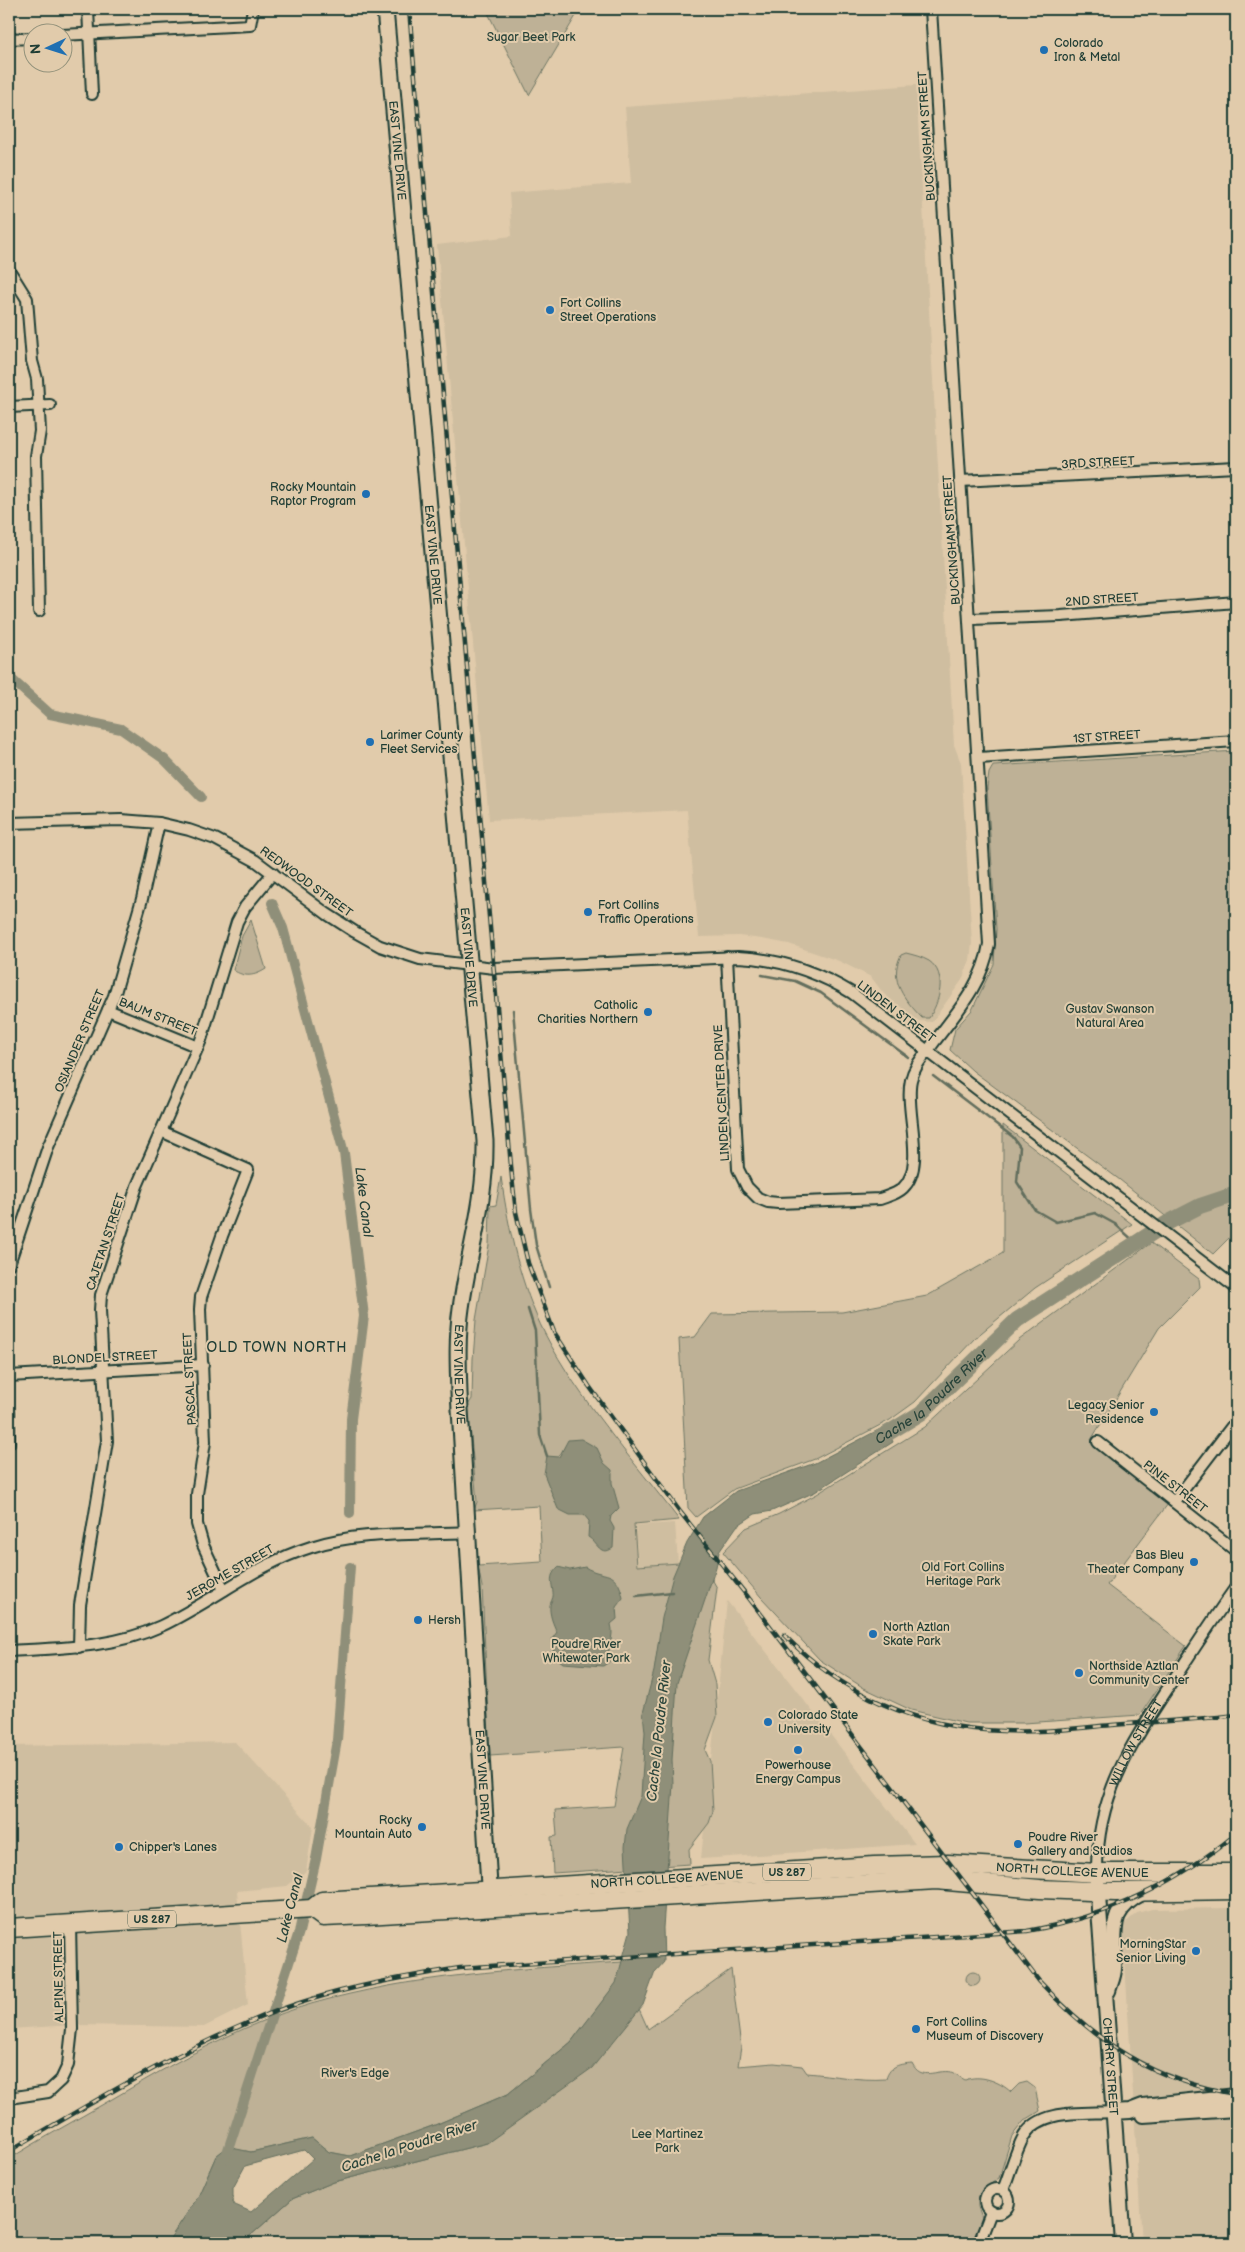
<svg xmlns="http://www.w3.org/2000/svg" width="1245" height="2252" font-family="'Balsamiq Sans',sans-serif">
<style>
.built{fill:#cfbea0}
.green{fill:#beb196;stroke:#6e7765}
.water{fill:#8f8f79;stroke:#626e5d;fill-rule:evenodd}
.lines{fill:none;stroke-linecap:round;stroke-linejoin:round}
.stream{stroke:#626e5d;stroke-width:2.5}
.canal{stroke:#8f8f79;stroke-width:10}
.river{stroke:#8f8f79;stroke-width:16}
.minor-casing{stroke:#1f3d34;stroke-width:14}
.tertiary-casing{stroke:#1f3d34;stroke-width:18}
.secondary-casing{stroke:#1f3d34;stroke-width:19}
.trunk-casing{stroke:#1f3d34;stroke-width:21}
.minor{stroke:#e1cbab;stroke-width:10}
.tertiary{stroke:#e1cbab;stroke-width:14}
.secondary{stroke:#e1cbab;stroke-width:15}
.trunk{stroke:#e1cbab;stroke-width:18}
.rail-casing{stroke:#1f3d34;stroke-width:4.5}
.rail{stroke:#e1cbab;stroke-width:2.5;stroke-dasharray:8;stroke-linecap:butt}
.poi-dot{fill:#1f6fb2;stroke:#e1cbab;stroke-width:2}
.labels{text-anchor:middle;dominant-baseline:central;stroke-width:4;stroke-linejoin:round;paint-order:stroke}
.shield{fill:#e1cbab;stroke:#596858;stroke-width:1}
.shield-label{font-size:11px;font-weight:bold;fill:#1f3d34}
.park-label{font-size:12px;fill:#274339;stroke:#e1cbab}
.poi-label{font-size:12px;fill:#1f3d34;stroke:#e1cbab;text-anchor:start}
.street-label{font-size:12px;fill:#1f3d34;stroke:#e1cbab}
.water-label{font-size:14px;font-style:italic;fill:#2a453b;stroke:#e1cbab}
.neighbourhood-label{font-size:14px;letter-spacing:1px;fill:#1f3d34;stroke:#e1cbab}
</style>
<rect width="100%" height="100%" fill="#e1cbab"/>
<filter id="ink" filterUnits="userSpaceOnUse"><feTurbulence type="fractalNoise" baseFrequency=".02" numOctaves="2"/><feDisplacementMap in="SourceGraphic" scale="10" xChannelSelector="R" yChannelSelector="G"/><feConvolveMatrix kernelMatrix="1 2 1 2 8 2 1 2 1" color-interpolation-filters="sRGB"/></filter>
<g filter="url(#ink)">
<g class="built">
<path d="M916 85 954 745 961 763 972 943 970 960 962 980 932 1022 919 1021 884 994 871 977 839 961 789 944 762 939 739 936 699 937 687 810 489 820 437 245 512 236 509 193 631 183 625 107Z"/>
<path d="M675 1523 678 1563 638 1566 635 1525Z"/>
<path d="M727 1601 915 1844 701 1859Z"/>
<path d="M235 1742 313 1827 306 1871 287 1886 237 1891 248 2005 204 2027 74 2025 9 2029V1746Z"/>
<path d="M1236 1908V2243H1142L1123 1929 1125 1923 1137 1913 1152 1909Z"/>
</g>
<g class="green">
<path d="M486 9H580L529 95Z"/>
<path d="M1236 751V1231L1213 1254 1120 1180 973 1071 950 1050 955 1029 972 1010 994 964 996 929 987 788 989 773 993 766Z"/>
<path d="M251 920 266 969C255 976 245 978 233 970L242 936Z"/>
<path d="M906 953C914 955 922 957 929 961 948 974 939 1003 929 1018H922C905 1000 888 981 901 955Z"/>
<path d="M1003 1125 1132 1224 1035 1288 975 1338 915 1402 890 1420 815 1459 734 1489 696 1517 688 1508 679 1339 695 1337 712 1314 842 1312 927 1296 1003 1253Z"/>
<path d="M501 1177C509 1231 520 1285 545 1334 579 1400 634 1461 679 1520L634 1524 637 1566 693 1562 707 1570 717 1588 708 1660 715 1684 717 1717 705 1750 710 1761 713 1811 709 1823 689 1849 690 1864 553 1873 551 1837 557 1836 555 1810 614 1806 624 1747 490 1756 482 1587 478 1566 542 1562 539 1506 474 1510 477 1502 468 1405 472 1399 473 1359 476 1320 489 1245 490 1206 496 1205Z"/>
<path d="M1151 1243 1199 1279 1200 1287 1159 1328 1091 1440 1168 1504 1107 1585 1186 1646 1140 1715 1024 1723H966L911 1710 864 1688 820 1660 761 1597 723 1552 746 1528 779 1514 817 1494 925 1427 1019 1340Z"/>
<path d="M622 1962 617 1983 571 2042 508 2094 435 2125 350 2156 329 2152 312 2138 251 2152 227 2148 216 2156 198 2197 167 2243H9V2159C41 2139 74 2121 107 2102 172 2064 239 2025 311 2004 412 1975 517 1969 622 1962Z"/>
<path d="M731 1969 741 2047 738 2066 774 2063 802 2066 807 2073C833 2075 859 2081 886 2079 890 2065 900 2064 912 2063 921 2082 936 2069 951 2072 955 2073 961 2078 965 2080 980 2074 999 2081 1011 2092L1019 2084 1027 2082 1035 2088 1040 2111 1024 2121 1012 2136 999 2178 984 2189 978 2198V2207L983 2220 975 2243H242L292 2199 334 2182 487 2143 636 2002 648 2029Z"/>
<circle cx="973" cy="1979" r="7"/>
</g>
<g class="water">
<path d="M886 1426 893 1442 815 1492 772 1511 755 1514 737 1526 719 1552 716 1567 677 1683 672 1760 673 1784 663 1928 664 1962 655 1972 643 2005 592 2068 487 2143 334 2182 292 2199 242 2243H167L198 2197 216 2156 227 2147 251 2152 312 2138 329 2152 350 2156 435 2125 508 2094 571 2042 616 1983 630 1932 625 1847 627 1829 641 1796 645 1732 643 1713 654 1671 662 1618 673 1576 687 1543 703 1517 736 1491 815 1463ZM304 2150 313 2159 251 2212 233 2204V2188L245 2166Z"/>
<path d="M581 1439 597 1448 604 1463 612 1470V1483L619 1508 611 1516 610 1521 614 1528 613 1548C600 1557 598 1543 588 1537L589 1521 584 1515H570L558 1509 544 1474 547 1456 559 1457 568 1440Z"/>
<path d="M558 1567 570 1570 585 1567C604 1579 617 1567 623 1598L616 1607 617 1619 611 1624C615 1638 606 1648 609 1662L603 1666 563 1663 554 1656 552 1639 557 1632C553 1624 549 1614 550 1605 551 1601 554 1597 553 1593 552 1581 548 1577 558 1567Z"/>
</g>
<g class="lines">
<g class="stream">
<path d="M762 975 795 981 821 993 908 1057"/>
<path d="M513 1010 531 1209 536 1245 549 1287"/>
<path d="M933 1076 1013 1137 1020 1147 1017 1182 1035 1210 1056 1222 1095 1213 1115 1224 1136 1243"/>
<path d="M528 1309 535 1331 540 1435 547 1456"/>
<path d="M636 1596 672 1592"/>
</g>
<g class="canal">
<path d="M9 677 50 714 121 729 164 759 201 797"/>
<path d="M272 903 283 928 344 1153 364 1316 351 1419 350 1513"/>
<path d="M225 2159 299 1932 316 1859 337 1740 350 1567"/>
</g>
<path class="river" id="s1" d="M870 1444 921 1413 1017 1320 1169 1222 1200 1206 1236 1194"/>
<g class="minor-casing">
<g id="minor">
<path d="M88 9 92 94"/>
<path d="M62 35 250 25 253 9"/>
<path d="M9 39 32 38"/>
<path d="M9 270 27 299 32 361 37 379 40 431 36 456 39 611"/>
<path d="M9 407 50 405"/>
<path d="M960 481 1236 467"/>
<path d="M970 619 1061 616 1236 602"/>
<path d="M979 758 1236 741"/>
<path d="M9 823 121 820 159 823 189 830 215 839 256 861 327 914 355 932 380 946 420 959 494 968 738 957C780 959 816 971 852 993L1236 1288"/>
<path d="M727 957 738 1169 747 1187 758 1198 768 1202 778 1203 880 1199C888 1196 897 1194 903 1188 927 1165 904 1110 911 1080 914 1066 924 1056 932 1045 956 1013 983 984 989 944L931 9"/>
<path d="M108 1010 198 1047"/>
<path d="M161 1131 248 1170 222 1236 201 1297 200 1309 205 1442 197 1494V1524L203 1545 224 1590"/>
<path d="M9 1264 48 1147 114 996 142 899 159 823"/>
<path d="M9 1376 203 1365"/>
<path d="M9 1412V1443"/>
<path d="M1098 1442 1236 1551"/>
<path d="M1174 1502 1236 1421"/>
<path d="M79 1647 80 1605 107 1441 100 1310 101 1295 137 1186 201 1040 237 922 245 907 273 873"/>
<path d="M9 1651C60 1648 113 1648 161 1626 212 1602 256 1564 311 1547 360 1531 417 1535 469 1532"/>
<path id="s2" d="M1097 1873C1096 1797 1130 1746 1170 1685 1192 1652 1213 1619 1236 1587"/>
<path d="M9 2098 48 2092 61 2080 68 2065 72 2029 70 1924"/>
<circle cx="997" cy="2201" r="12"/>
<path d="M1003 2190C1010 2173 1015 2152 1024 2136 1041 2108 1085 2114 1113 2112"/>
<path d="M979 2243 991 2212"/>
</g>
</g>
<g class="tertiary-casing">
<g id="tertiary">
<path id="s3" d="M1097 1881 1123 2243"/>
<path d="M1108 1991C1110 1984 1114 1976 1114 1969 1117 1933 1104 1912 1144 1892"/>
<path d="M1113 2112 1130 2111 1143 2106 1236 2096"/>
<path d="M1143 2115 1236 2109"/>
</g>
</g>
<g class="secondary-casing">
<g id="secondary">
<path id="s4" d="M385 9 485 1141C486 1203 469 1249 461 1308 457 1336 458 1364 459 1393L490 1902"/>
</g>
</g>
<g class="trunk-casing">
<g id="trunk">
<path d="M312 1909 323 1917 366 1915 936 1880 1040 1889 1115 1892 1236 1890"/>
<path id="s5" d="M9 1928 312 1909 322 1901 874 1866 948 1864 1097 1873H1236"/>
</g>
</g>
<use href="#minor" class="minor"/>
<use href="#tertiary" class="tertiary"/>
<use href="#secondary" class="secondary"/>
<use href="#trunk" class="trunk"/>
<g class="rail-casing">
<g id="rail">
<path d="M409 9 512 1177 516 1212 528 1263 554 1332 589 1386 681 1513 748 1597 1039 1981C1096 2042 1152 2081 1236 2094"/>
<path d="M784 1635C842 1694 919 1729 1003 1731 1039 1733 1076 1728 1112 1725 1153 1722 1195 1720 1236 1715"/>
<path d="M9 2151C88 2105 167 2057 252 2021 318 1992 390 1979 460 1968L1027 1931C1107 1917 1174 1885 1236 1834"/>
</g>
</g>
<use href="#rail" class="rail"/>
</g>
</g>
<g class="poi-dot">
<circle cx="1044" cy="50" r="5"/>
<circle cx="550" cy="310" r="5"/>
<circle cx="366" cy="494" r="5"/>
<circle cx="370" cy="742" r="5"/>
<circle cx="588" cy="912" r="5"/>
<circle cx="648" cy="1012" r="5"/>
<circle cx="1154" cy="1412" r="5"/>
<circle cx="1194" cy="1562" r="5"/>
<circle cx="418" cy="1620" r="5"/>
<circle cx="873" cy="1634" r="5"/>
<circle cx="1079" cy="1673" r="5"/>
<circle cx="768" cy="1722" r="5"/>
<circle cx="798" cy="1750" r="5"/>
<circle cx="422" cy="1827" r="5"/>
<circle cx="1018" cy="1844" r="5"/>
<circle cx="119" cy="1847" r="5"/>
<circle cx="1196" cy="1951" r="5"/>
<circle cx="916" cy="2029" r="5"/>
</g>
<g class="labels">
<g class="shield">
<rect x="763" y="1863.5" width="48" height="17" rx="4"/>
<rect x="128" y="1910.5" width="48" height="17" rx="4"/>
</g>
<g class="shield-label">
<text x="787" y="1872">US 287</text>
<text x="152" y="1919">US 287</text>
</g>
<g class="park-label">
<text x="531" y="37">Sugar Beet Park</text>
<text x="1110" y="1009">Gustav Swanson<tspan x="1110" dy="14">Natural Area</tspan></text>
<text x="963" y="1567">Old Fort Collins<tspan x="963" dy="14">Heritage Park</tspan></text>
<text x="586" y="1644">Poudre River<tspan x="586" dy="14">Whitewater Park</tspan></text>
<text x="355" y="2073">River's Edge</text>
<text x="667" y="2134">Lee Martinez<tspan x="667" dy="14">Park</tspan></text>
</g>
<g class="poi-label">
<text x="1054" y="43">Colorado<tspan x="1054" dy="14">Iron &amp; Metal</tspan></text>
<text x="560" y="303">Fort Collins<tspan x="560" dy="14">Street Operations</tspan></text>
<text x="356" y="487" text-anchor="end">Rocky Mountain<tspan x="356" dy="14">Raptor Program</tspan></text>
<text x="380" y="735">Larimer County<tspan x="380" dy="14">Fleet Services</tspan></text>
<text x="598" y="905">Fort Collins<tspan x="598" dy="14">Traffic Operations</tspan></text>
<text x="638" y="1005" text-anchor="end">Catholic<tspan x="638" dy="14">Charities Northern</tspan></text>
<text x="1144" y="1405" text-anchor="end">Legacy Senior<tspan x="1144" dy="14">Residence</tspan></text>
<text x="1184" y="1555" text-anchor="end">Bas Bleu<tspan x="1184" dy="14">Theater Company</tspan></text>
<text x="428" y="1620">Hersh</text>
<text x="883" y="1627">North Aztlan<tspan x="883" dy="14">Skate Park</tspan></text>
<text x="1089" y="1666">Northside Aztlan<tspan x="1089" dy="14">Community Center</tspan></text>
<text x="778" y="1715">Colorado State<tspan x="778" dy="14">University</tspan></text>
<text x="798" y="1765" text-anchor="middle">Powerhouse<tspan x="798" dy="14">Energy Campus</tspan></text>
<text x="412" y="1820" text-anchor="end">Rocky<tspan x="412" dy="14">Mountain Auto</tspan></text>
<text x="1028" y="1837">Poudre River<tspan x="1028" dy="14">Gallery and Studios</tspan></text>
<text x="129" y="1847">Chipper's Lanes</text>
<text x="1186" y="1944" text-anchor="end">MorningStar<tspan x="1186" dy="14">Senior Living</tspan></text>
<text x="926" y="2022">Fort Collins<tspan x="926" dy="14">Museum of Discovery</tspan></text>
</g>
<g class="street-label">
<text transform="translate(927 136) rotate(-94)">BUCKINGHAM STREET</text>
<text stroke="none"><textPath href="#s4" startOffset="142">EAST VINE DRIVE</textPath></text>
<text transform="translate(1098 463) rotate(-3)">3RD STREET</text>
<text transform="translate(952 540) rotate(-94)">BUCKINGHAM STREET</text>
<text stroke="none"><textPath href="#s4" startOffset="548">EAST VINE DRIVE</textPath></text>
<text transform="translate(1102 600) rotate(-4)">2ND STREET</text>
<text transform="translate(1107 737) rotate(-4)">1ST STREET</text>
<text transform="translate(306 882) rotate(36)">REDWOOD STREET</text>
<text stroke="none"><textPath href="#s4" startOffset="952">EAST VINE DRIVE</textPath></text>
<text transform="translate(896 1012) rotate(37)">LINDEN STREET</text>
<text transform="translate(158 1017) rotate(22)">BAUM STREET</text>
<text transform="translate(80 1041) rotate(-67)">OSIANDER STREET</text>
<text transform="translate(722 1093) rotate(-93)">LINDEN CENTER DRIVE</text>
<text transform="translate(106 1242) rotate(-72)">CAJETAN STREET</text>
<text transform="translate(105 1358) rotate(-3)">BLONDEL STREET</text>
<text stroke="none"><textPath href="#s4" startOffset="1372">EAST VINE DRIVE</textPath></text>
<text transform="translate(190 1379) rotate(-93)">PASCAL STREET</text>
<text transform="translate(1175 1487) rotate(38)">PINE STREET</text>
<text transform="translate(230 1573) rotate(-30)">JEROME STREET</text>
<text stroke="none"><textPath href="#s2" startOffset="138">WILLOW STREET</textPath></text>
<text stroke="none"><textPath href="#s4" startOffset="1778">EAST VINE DRIVE</textPath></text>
<text stroke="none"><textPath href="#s5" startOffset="1068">NORTH COLLEGE AVENUE</textPath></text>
<text stroke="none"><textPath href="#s5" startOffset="662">NORTH COLLEGE AVENUE</textPath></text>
<text transform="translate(59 1977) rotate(-91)">ALPINE STREET</text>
<text stroke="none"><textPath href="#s3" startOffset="186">CHERRY STREET</textPath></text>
</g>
<g class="water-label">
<text transform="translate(364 1202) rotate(83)">Lake Canal</text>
<text stroke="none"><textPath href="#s1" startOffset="78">Cache la Poudre River</textPath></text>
<text transform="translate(659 1731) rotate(-84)">Cache la Poudre River</text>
<text transform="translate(290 1908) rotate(-76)">Lake Canal</text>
<text transform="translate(409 2146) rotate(-18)">Cache la Poudre River</text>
</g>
<g class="neighbourhood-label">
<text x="277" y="1347">OLD TOWN NORTH</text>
</g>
</g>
<rect width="1245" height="2252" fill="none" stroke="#e1cbab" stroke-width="30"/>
<rect x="15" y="15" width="1215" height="2222" fill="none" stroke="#1f3d34" stroke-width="2" filter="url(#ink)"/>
<g transform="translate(48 48) rotate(266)"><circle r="24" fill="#e1cbab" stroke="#93927b"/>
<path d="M0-4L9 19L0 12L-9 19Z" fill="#1f6fb2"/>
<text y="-8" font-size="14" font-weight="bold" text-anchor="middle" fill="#1f3d34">N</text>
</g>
</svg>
